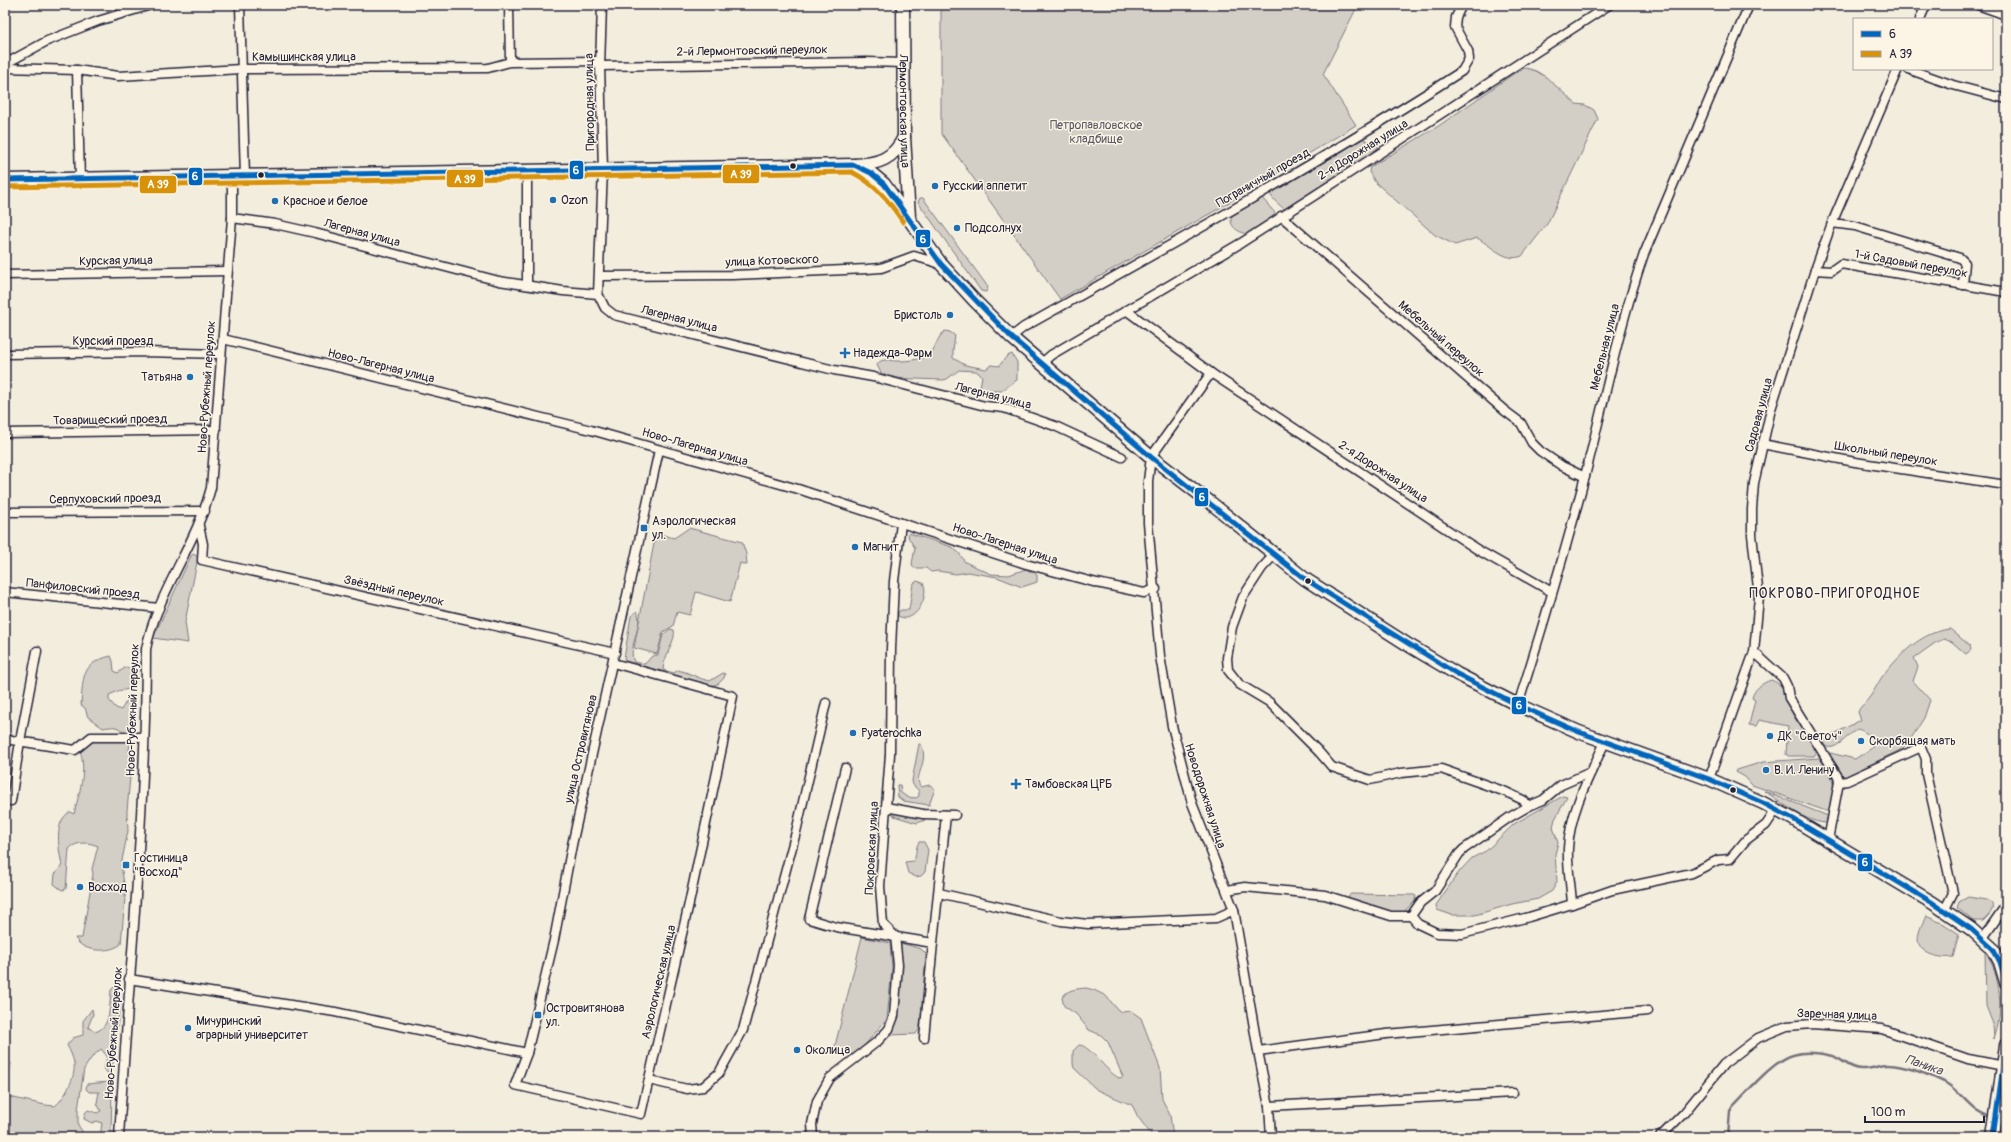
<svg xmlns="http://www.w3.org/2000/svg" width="2011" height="1142" font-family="Pangolin,sans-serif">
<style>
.green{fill:#d4cfc6;stroke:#7b7880}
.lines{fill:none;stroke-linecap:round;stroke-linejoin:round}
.stream{stroke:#75727b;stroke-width:2.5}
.minor-casing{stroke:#22223b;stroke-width:11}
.primary-casing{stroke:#22223b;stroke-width:15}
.minor{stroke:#fcf5e5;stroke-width:8}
.primary{stroke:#fcf5e5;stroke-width:12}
.bus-1-casing{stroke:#fcf5e5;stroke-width:8}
.bus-2-casing{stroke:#fcf5e5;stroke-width:8}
.bus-1{stroke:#0065bd;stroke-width:5}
.bus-2{stroke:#d79209;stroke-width:5}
.bus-dot{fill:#22223b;stroke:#fcf5e5;stroke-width:1.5}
.poi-dot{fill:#1f6fb2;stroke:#fcf5e5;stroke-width:1.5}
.labels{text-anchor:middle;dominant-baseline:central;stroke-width:3;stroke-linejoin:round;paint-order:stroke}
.street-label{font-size:12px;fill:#22223b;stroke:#fcf5e5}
.park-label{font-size:12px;fill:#575665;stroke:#fcf5e5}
.poi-label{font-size:12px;fill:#22223b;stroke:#fcf5e5;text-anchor:start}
.water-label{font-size:13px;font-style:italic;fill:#525160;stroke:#fcf5e5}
.quarter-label{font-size:14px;letter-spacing:1px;fill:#22223b;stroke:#fcf5e5}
.line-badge{stroke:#fcf5e5;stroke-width:1.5}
.badge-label{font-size:11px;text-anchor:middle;font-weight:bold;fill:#fff}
</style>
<rect width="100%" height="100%" fill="#f3edde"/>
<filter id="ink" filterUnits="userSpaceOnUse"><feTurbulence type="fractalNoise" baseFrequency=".025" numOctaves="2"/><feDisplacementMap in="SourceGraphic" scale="8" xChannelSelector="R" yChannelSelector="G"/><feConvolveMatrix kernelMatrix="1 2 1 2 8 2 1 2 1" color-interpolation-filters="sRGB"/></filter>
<g filter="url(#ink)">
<g class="green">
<path d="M941 5H1358L1323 74 1356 125 1218 209 1060 299 941 133Z"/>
<path d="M1526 68 1536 71 1546 77 1576 104 1585 105 1594 110 1598 119 1547 224 1522 256C1505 263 1491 245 1477 238L1455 245 1435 235 1375 182 1369 172 1370 167 1437 127 1519 70Z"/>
<path d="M1362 138 1380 148 1284 209 1274 200 1270 194 1271 192Z"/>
<path d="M920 198H923L988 287 986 292 981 291 918 202Z"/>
<path d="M1262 198 1275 213 1274 216 1247 234C1238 232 1228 226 1232 216Z"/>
<path d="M945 331 950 332 955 336 953 350V358L965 365 986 369 991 365 999 366 1007 356 1012 354 1017 362V380L1001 391H987L980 387 982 376 976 371 959 370 947 379 943 380 890 378 881 373 877 365C882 356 892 362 900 361 907 361 915 360 922 358 937 355 934 339 945 331Z"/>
<path d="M689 528 742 542 746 554 747 565 740 563 730 602 696 592 690 615 677 612 673 626 663 632 657 654 634 648 656 533 674 538Z"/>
<path d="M909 533 952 547 959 553 965 562 991 574 1009 575 1026 569 1037 575V582L1022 587 997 577 968 572 956 574 938 571 931 572 926 568H914L912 564 915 548 908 537Z"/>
<path d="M193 554 198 557 185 622 188 643 153 638 191 556Z"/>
<path d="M917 581 923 583C930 594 916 626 898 616V612L901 610H909L913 584Z"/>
<path d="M637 611C644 625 627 647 634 662L645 664 652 656 658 655 663 635 670 629 674 630C677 639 663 657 663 670L674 673 678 670C689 672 698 679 710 681L723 673 725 674 724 678 718 684 710 686 626 661 624 659 631 616Z"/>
<path d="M1950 629 1970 646 1971 650 1966 654 1952 642 1944 639 1935 643 1914 658 1918 667 1913 681 1930 700 1924 718 1910 740 1902 749 1845 777 1843 776 1836 764 1829 757 1830 753 1855 759 1872 748C1874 737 1868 733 1858 729 1847 734 1833 757 1822 743L1824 739 1861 720 1858 712C1860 706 1865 704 1869 698 1874 692 1877 684 1882 677 1899 656 1920 632 1950 629Z"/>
<path d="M111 656 113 661 114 671 118 673 126 667 134 670 135 675 129 689 118 691 109 695V700L116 708 121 710 129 697 133 698 130 708 132 713 131 732 121 730C116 725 110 727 103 728L88 717 85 708 81 705C83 678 81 663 111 656Z"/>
<path d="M1771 680C1792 688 1786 704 1796 720 1803 730 1811 740 1818 750L1814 756H1788L1786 754 1788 726 1759 720 1756 726 1749 725 1755 700 1752 698C1754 689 1762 683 1771 680Z"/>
<path d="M93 740 130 741 129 752 132 754 127 811 128 831 121 865 124 884 126 886 121 944C111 953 83 953 75 938H82L93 874 92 869 98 846C89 842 76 841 69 849L66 889 62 890 54 884 55 874 62 865C59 851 53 821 70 812L74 814C79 793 87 772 80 751Z"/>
<path d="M919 744H921C930 762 912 777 921 787L930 785 935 789 929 805 903 801 898 797 897 785H900L901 793 907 797 916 798 919 796V791L913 785 912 781Z"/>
<path d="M1819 758C1836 780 1836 786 1829 812L1752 785 1745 777 1736 772 1737 770 1763 762Z"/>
<path d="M1764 791 1828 816 1825 823C1803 821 1782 802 1764 791Z"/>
<path d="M1563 796 1567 797 1555 819 1553 827 1558 843 1555 854 1557 882 1552 891 1538 899 1512 904 1475 915H1452L1437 910 1436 905 1459 872 1472 858 1486 851 1514 824Z"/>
<path d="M895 812 920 815 925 820 917 823 894 816 893 813Z"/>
<path d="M919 842H924L928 850 925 872 921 876 916 877 908 873 905 862 914 861C917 854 915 848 919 842Z"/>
<path d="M1351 894 1414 895 1416 896 1415 900 1403 913 1391 912 1350 898 1348 896Z"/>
<path d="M1968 897 1986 900 1992 903C1994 911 1989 915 1983 921H1974L1957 908 1959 902Z"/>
<path d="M1926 916 1944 924 1959 934 1953 957C1938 959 1913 953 1919 933 1920 927 1924 921 1926 916Z"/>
<path d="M862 937 890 943 892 968 887 1019 858 1053 853 1055 834 1050Z"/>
<path d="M901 943 921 949 926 954 920 1028 916 1034 889 1035 896 1022 898 1013Z"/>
<path d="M1985 951C2001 976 2004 1012 1994 1039L1993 1024 1986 1006Z"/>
<path d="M114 987 118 989 120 1004 112 1070 108 1073 104 1070 107 1056 101 1049 92 1057 84 1069 78 1110V1125L86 1137H5V1061L11 1063 5 1096 45 1105 55 1106C65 1098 76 1077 74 1063 73 1057 70 1051 67 1045L73 1038 83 1035V1021L92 1009 93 1014 88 1027 95 1032C112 1027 109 1004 111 990Z"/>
<path d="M1086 988 1094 990 1106 996 1118 1010 1122 1012 1131 1011 1141 1018 1160 1068 1162 1099 1170 1115 1173 1137H1153L1138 1117 1132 1105 1097 1090 1074 1068 1073 1064V1051L1079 1045C1090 1045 1105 1071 1119 1078L1123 1077 1108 1042 1101 1035 1089 1030 1076 1014 1064 1006 1062 998C1067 989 1077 989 1086 988Z"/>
<path d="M109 1082 112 1088 111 1137H100L102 1123 97 1121 92 1123 84 1119 85 1113 88 1110 97 1113 101 1111 97 1103 99 1092H89L86 1089 87 1084Z"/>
</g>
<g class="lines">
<g class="stream">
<path d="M1999 1119 2006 1120"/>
<path d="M1728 1137 1730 1111 1733 1106C1747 1092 1774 1060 1793 1055 1805 1051 1820 1053 1832 1056 1843 1059 1849 1069 1862 1069 1871 1070 1880 1064 1889 1065 1908 1066 1927 1074 1944 1082 1963 1092 1970 1113 1993 1117"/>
</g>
<g class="minor-casing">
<g id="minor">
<path d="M240 5 245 177"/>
<path d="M509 5 510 62"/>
<path d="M1978 5 2006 15"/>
<path d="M1920 19 1926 5"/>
<path d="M5 64 47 41 98 21 151 5"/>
<path d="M5 68 77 70 118 76 241 69 488 68 510 62 596 61 600 66 866 62 904 63"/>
<path d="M1908 69 1953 85 2006 99"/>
<path d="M77 70 80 180"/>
<path d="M527 170V285"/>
<path d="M1281 216 1505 411 1521 423 1532 443 1540 451 1562 466 1585 477"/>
<path d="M232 218 275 224 315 233 499 281 563 291 598 294 605 308 614 315 834 370 873 377 985 406 1004 408 1055 426 1122 457"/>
<path d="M1832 223 1855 226 1960 258 1965 263 1963 285"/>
<path d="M1815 270 1831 271 1841 264 2006 292"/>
<path d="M5 275 227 271"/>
<path d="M600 276 733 275 867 269 881 268 914 256 941 264"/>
<path d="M598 294 603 169 600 66 602 5"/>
<path d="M1126 310 1211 373 1478 550 1552 592"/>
<path d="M1011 337 1024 327C1171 245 1319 163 1462 71L1469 59 1468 51 1455 27 1456 17 1462 5"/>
<path d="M223 339 591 430 798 489 1026 564 1097 583 1144 593 1156 589"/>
<path d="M5 354 146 352 221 354"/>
<path d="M1042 363 1051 355 1241 243 1609 5"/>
<path d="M1211 373 1151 457 1148 481V523L1160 656 1172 726 1192 803 1234 910 1258 1051 1269 1106 1271 1137"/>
<path d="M5 433 216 430"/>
<path d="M1762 444 1855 462 2006 485"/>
<path d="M5 512 205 511"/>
<path d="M199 526 203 544 202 560 615 653"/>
<path d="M1274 555 1262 568 1243 597 1232 627 1227 658 1228 670 1239 684 1269 702 1319 752 1332 767 1370 780 1401 773 1441 769 1506 792 1523 800 1529 806"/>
<path d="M5 592 159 608"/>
<path d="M1754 652 1783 678 1787 686 1789 698 1838 777 1839 782 1828 840"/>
<path d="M613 663 733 696 690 899 641 1114 515 1085 527 1053 554 940 572 845 659 450"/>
<path d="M1518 705C1542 629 1565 553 1585 476 1604 402 1619 326 1644 254L1749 5"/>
<path d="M5 739 75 750 91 737H144"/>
<path d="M845 768 809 919 836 927 933 943 924 1038"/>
<path d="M1709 779 1754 652 1759 597 1752 535V509L1754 483 1771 409 1815 270 1832 223 1898 69"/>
<path d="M1839 782 1847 781 1921 747 1926 759V774L1953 893 1944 911"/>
<path d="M11 801 20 741 37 651"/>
<path d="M886 807 923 814 955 815"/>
<path d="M1227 890 1245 887 1325 895 1391 916H1411L1418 924 1437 933 1462 934 1529 917 1572 904C1571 885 1567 867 1568 848 1570 811 1590 775 1605 742"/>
<path d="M939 893 1061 921 1088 924 1216 918 1234 910"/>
<path d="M1572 904 1612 890 1692 873 1718 860 1730 859 1746 840 1766 825 1776 810"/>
<path d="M1411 916 1420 903 1435 891 1459 854 1464 849 1510 817 1529 806 1543 800 1561 785 1591 772"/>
<path d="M1983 938 2006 905"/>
<path d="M933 943 946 815"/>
<path d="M129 979 335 1012 527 1053"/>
<path d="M1258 1051 1386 1034 1648 1011"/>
<path d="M649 1080 687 1089 703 1087 719 1073 743 1030 796 832 826 703"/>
<path d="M1269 1106 1513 1093"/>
<path d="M119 1137C129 974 146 812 146 649 157 593 196 545 211 488L232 218V177"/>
<path d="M813 1137 812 1124 817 1101 830 1078 878 1041 889 1029 894 1016 898 965 895 936 883 924 880 886 890 754 891 649 894 581 901 523"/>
<path d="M1660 1137 1684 1113 1724 1064 1758 1038 1787 1026 1812 1024 1882 1029 1968 1059 2004 1066"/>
</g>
</g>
<g class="primary-casing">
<g id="primary">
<path id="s1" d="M903 5 904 137 909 217"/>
<path d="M855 165C878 164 894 159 904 137"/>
<path d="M5 180 854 165 871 173 884 184 941 264 974 300 1011 337 1151 457 1211 503 1305 579 1410 646 1457 674 1518 705 1579 732 1709 779 1763 803 1793 819 1933 903 1971 929 1993 949 2000 962 2006 982"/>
<path d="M1993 1137 2006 1045"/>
</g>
</g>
<use href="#minor" class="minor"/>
<use href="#primary" class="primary"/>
<g class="bus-1-casing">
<g id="bus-1">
<path d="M5 180 854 165 871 173 884 184 941 264 1011 337 1151 457 1305 579 1457 674 1518 705 1579 732 1709 779 1763 803 1793 819 1933 903 1971 929 1993 949 2000 962 2006 982"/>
<path d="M1993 1137 2006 1045"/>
</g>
</g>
<g class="bus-2-casing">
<path id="bus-2" d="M5 187 852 172C875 184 889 201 903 222"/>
</g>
<use href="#bus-1" class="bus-1"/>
<use href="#bus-2" class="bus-2"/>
</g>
</g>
<g class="bus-dot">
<circle cx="793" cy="166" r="3.5"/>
<circle cx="261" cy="175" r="3.5"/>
<circle cx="1308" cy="581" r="3.5"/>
<circle cx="1733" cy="790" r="3.5"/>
</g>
<g class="poi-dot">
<circle cx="935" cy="186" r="4"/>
<circle cx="553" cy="200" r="4"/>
<circle cx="275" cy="201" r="4"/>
<circle cx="957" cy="228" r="4"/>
<circle cx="950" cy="315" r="4"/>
<path d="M843 347h4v4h4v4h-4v4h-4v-4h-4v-4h4z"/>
<circle cx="190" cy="377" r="4"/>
<rect x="640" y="524" width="8" height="8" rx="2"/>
<circle cx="855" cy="547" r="4"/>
<circle cx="853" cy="733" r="4"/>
<circle cx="1770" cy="736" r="4"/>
<circle cx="1861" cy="741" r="4"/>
<circle cx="1766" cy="770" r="4"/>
<path d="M1014 778h4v4h4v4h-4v4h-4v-4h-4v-4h4z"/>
<rect x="122" y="861" width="8" height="8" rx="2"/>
<circle cx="80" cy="887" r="4"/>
<rect x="534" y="1011" width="8" height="8" rx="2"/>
<circle cx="188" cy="1028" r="4"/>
<circle cx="797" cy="1050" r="4"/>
</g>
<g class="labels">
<g class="street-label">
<text transform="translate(752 51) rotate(-1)">2-й Лермонтовский переулок</text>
<text x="304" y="57">Камышинская улица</text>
<text transform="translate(590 102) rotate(-91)">Пригородная улица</text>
<text stroke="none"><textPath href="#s1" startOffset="106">Лермонтовская улица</textPath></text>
<text transform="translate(1363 150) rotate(-32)">2-я Дорожная улица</text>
<text transform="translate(1263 178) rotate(-30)">Пограничный проезд</text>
<text transform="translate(362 233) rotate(15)">Лагерная улица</text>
<text transform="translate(116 261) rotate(-1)">Курская улица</text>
<text transform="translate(772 261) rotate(-2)">улица Котовского</text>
<text transform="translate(1911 264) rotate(10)">1-й Садовый переулок</text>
<text transform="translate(679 319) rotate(14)">Лагерная улица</text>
<text transform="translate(1441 339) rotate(41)">Мебельный переулок</text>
<text x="113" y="341">Курский проезд</text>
<text transform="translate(1605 347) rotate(-76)">Мебельная улица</text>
<text transform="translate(381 366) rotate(14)">Ново-Лагерная улица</text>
<text transform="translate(207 387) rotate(-86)">Ново-Рубежный переулок</text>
<text transform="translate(993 396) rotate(14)">Лагерная улица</text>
<text transform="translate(1759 415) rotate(-75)">Садовая улица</text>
<text transform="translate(110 420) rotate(-1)">Товарищеский проезд</text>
<text transform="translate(695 447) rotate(16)">Ново-Лагерная улица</text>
<text transform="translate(1886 454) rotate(9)">Школьный переулок</text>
<text transform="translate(1383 472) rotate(33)">2-я Дорожная улица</text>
<text transform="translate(105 499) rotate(-1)">Серпуховский проезд</text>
<text transform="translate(1005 544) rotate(18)">Ново-Лагерная улица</text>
<text transform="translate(83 589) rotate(6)">Панфиловский проезд</text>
<text transform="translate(394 591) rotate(13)">Звёздный переулок</text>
<text transform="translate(133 710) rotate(-88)">Ново-Рубежный переулок</text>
<text transform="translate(581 749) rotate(-77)">улица Островитянова</text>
<text transform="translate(1205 796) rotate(72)">Новодорожная улица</text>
<text transform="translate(872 848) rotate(-87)">Покровская улица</text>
<text transform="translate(659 982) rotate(-77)">Аэрологическая улица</text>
<text transform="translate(1837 1015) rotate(2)">Заречная улица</text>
<text transform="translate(114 1033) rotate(-86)">Ново-Рубежный переулок</text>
</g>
<g class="park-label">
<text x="1096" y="125">Петропавловское<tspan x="1096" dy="14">кладбище</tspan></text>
</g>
<g class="poi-label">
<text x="943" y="186">Русский аппетит</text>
<text x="561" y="200">Ozon</text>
<text x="283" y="201">Красное и белое</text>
<text x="965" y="228">Подсолнух</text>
<text x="942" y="315" text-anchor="end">Бристоль</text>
<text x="853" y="353">Надежда-Фарм</text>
<text x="182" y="377" text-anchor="end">Татьяна</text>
<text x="652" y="521">Аэрологическая<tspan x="652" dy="14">ул.</tspan></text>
<text x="863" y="547">Магнит</text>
<text x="861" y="733">Pyaterochka</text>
<text x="1778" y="736">ДК "Светоч"</text>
<text x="1869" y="741">Скорбящая мать</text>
<text x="1774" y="770">В. И. Ленину</text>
<text x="1025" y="784">Тамбовская ЦРБ</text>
<text x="134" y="858">Гостиница<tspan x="134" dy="14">"Восход"</tspan></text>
<text x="88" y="887">Восход</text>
<text x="546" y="1008">Островитянова<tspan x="546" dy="14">ул.</tspan></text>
<text x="196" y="1021">Мичуринский<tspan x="196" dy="14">аграрный университет</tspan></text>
<text x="805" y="1050">Околица</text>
</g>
<g class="water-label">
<text transform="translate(1924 1065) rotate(19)">Паника</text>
</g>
<g class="quarter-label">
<text x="1835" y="593">ПОКРОВО-ПРИГОРОДНОЕ</text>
</g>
</g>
<g class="line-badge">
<rect x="569" y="160" width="15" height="20" rx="4" fill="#0065bd"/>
<rect x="722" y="164" width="38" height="20" rx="4" fill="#d79209"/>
<rect x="188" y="167" width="15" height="19" rx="4" fill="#0065bd"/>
<rect x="446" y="169" width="38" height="19" rx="4" fill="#d79209"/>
<rect x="139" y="175" width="38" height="19" rx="4" fill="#d79209"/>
<rect x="915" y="229" width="16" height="19" rx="4" fill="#0065bd"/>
<rect x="1194" y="487" width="15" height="20" rx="4" fill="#0065bd"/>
<rect x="1511" y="696" width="16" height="19" rx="4" fill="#0065bd"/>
<rect x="1857" y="853" width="16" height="19" rx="4" fill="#0065bd"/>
</g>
<g class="badge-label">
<text x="576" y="174">6</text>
<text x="741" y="178">А 39</text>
<text x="195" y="180">6</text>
<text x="465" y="183">А 39</text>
<text x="158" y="188">А 39</text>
<text x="923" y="243">6</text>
<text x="1202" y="501">6</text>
<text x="1519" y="709">6</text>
<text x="1865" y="866">6</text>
</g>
<rect width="2011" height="1142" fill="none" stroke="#fcf5e5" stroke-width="20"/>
<rect x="10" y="10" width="1991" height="1122" fill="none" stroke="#22223b" stroke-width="1.5" filter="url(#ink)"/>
<rect x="1853" y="18" width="140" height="52" fill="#fcf5e5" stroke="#a5a1a1"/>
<rect x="1861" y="31" width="20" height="6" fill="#0065bd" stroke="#a5a1a1"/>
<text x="1889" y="38" font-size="12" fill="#22223b">6</text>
<rect x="1861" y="51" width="20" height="6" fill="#d79209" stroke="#a5a1a1"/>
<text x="1889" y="58" font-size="12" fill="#22223b">А 39</text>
<path d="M1865 1116v6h119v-6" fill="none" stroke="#22223b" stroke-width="2"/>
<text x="1871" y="1116" font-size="12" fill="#22223b" stroke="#fcf5e5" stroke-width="3" paint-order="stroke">100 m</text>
</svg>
